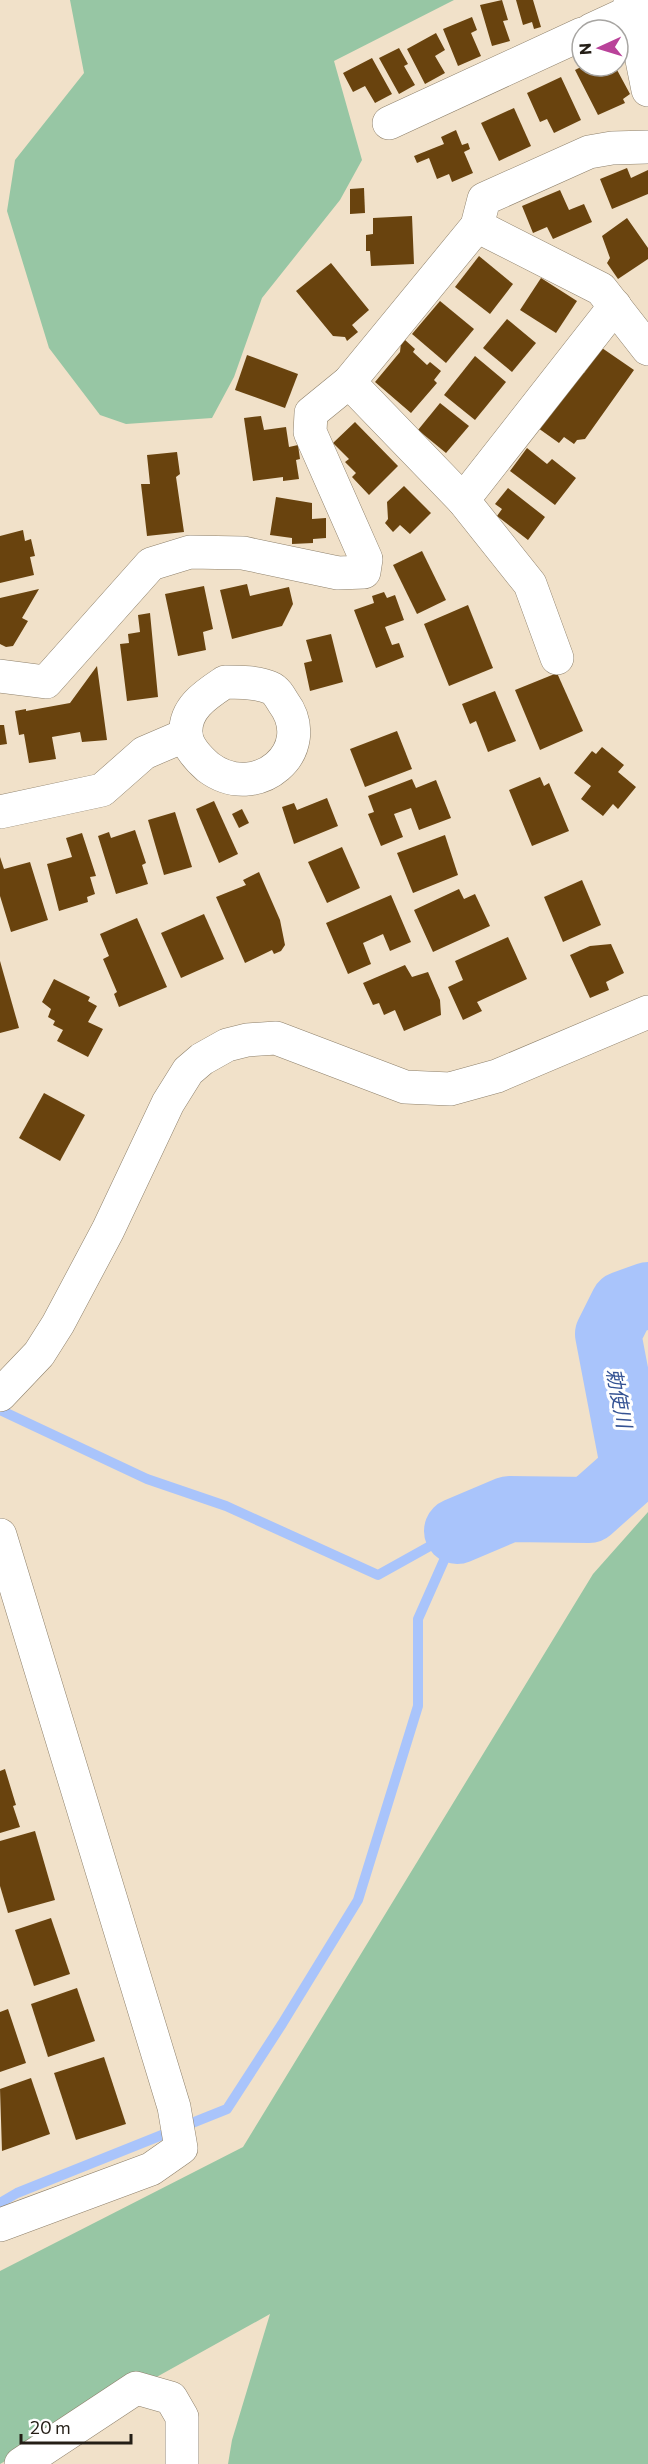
<svg xmlns="http://www.w3.org/2000/svg" width="648" height="2464" font-family="Commissioner,'Noto Sans JP',sans-serif">
<style>
.green{fill:#97c6a4}
.lines{fill:none;stroke-linecap:round;stroke-linejoin:round}
.stream{stroke:#a9c4fb;stroke-width:10}
.river{stroke:#a9c4fb;stroke-width:66}
.building{fill:#69430e}
.minor-casing{stroke:#8e806b;stroke-width:34}
.minor{stroke:#fff;stroke-width:33}
.labels{text-anchor:middle;dominant-baseline:central;stroke-width:6;stroke-linejoin:round;paint-order:stroke}
.water-label{font-size:20px;font-style:italic;fill:#355394;stroke:#fff}
</style>
<rect width="100%" height="100%" fill="#f1e1c9"/>
<g class="green">
<path d="M70 0H454L334 61 362 160 340 200 262 298 234 377 212 418 126 424 100 415 49 348 7 211 15 160 84 73Z"/>
<path d="M648 1512V2464H228L232 2440 270 2314 0 2464V2271L243 2147 593 1574Z"/>
</g>
<g class="lines">
<g class="stream">
<path d="M0 1410 147 1479 226 1506 378 1575 457 1531"/>
<path d="M0 2203 17 2193 227 2109 282 2024 358 1900 418 1706V1619L457 1531"/>
</g>
<path class="river" d="M457 1531 509 1509 589 1510 634 1470 608 1334 623 1304 648 1295"/>
</g>
<g class="building">
<path d="M502 0 508 20 503 21 510 41 492 46 480 5Z"/>
<path d="M516 0H533L541 27 534 29 532 22 523 25Z"/>
<path d="M472 17 477 30 471 33 481 56 458 66 443 29Z"/>
<path d="M436 33 445 50 435 56 445 73 425 84 407 49Z"/>
<path d="M399 48 408 64 404 66 415 85 399 94 379 58Z"/>
<path d="M372 58 392 94 375 103 365 86 353 92 343 73Z"/>
<path d="M583 66H620L616 68 630 94 623 99 625 103 598 115 575 70Z"/>
<path d="M561 77 581 120 554 133 547 119 540 122 527 93Z"/>
<path d="M514 108 531 146 499 161 481 123Z"/>
<path d="M456 130 462 145 468 143 470 149 464 152 473 173 452 182 449 174 437 179 429 158 417 163 414 156 444 144 441 137Z"/>
<path d="M627 168 631 178 648 170V194L612 209 600 179Z"/>
<path d="M364 188 365 213 350 214V189Z"/>
<path d="M560 190 569 210 584 204 592 222 553 239 547 227 533 233 522 206Z"/>
<path d="M412 216 414 264 371 266 370 251H366V235L373 234V218Z"/>
<path d="M627 218 648 248V259L618 279 607 263 610 258 602 236Z"/>
<path d="M479 256 513 284 490 314 455 287Z"/>
<path d="M331 263 369 310 352 325 358 332 347 341 345 337 333 336 296 291Z"/>
<path d="M541 278 577 301 556 333 520 310Z"/>
<path d="M440 301 474 329 446 363 412 334Z"/>
<path d="M507 319 536 343 512 372 483 348Z"/>
<path d="M404 339 415 349 413 352 427 365 430 362 441 371 434 380 437 383 411 413 375 382 400 352 401 343Z"/>
<path d="M602 348 634 370 585 439 577 440 574 444 564 437 559 443 538 428 580 371 584 373Z"/>
<path d="M247 355 298 374 285 408 235 390Z"/>
<path d="M475 356 506 382 475 420 444 395Z"/>
<path d="M440 403 469 426 446 453 418 430Z"/>
<path d="M261 416 264 430 286 427 289 447 298 445 300 459 296 460 299 479 283 481V477L253 481 244 418Z"/>
<path d="M355 422 398 466 369 495 352 477 356 473 345 462 349 459 333 443Z"/>
<path d="M527 448 547 464 552 459 576 478 555 505 510 471Z"/>
<path d="M177 452 180 474 176 477 184 532 147 536 141 484H150L147 455Z"/>
<path d="M404 486 431 513 410 534 400 525 393 532 385 523 388 519 387 502Z"/>
<path d="M508 488 545 517 528 540 497 516 502 509 495 504Z"/>
<path d="M276 497 312 503V519L326 518V538L313 539V543L292 544V538L270 535Z"/>
<path d="M23 530 25 541 31 539 35 556 30 557 34 575 0 583V536Z"/>
<path d="M422 551 446 600 417 614 393 565Z"/>
<path d="M247 584 250 596 289 587 293 604 282 626 232 639 220 590Z"/>
<path d="M204 586 213 629 203 632 206 650 178 656 165 594Z"/>
<path d="M39 589 22 618 28 621 13 646 6 647 0 644V598Z"/>
<path d="M384 592 387 598 395 595 404 620 385 627 392 645 399 643 404 657 376 668 354 610 374 603 372 596Z"/>
<path d="M468 605 493 668 449 686 424 624Z"/>
<path d="M150 613 158 697 127 701 120 644 129 643 128 634 140 632 138 615Z"/>
<path d="M331 634 343 682 310 691 304 663 312 661 306 640Z"/>
<path d="M97 666 107 740 82 742 80 732 52 737 56 759 29 763 24 734 19 735 15 711 26 709V711L70 703Z"/>
<path d="M557 673 583 731 540 750 515 690Z"/>
<path d="M495 691 516 741 488 752 476 721 470 724 462 704Z"/>
<path d="M0 725H4L7 744 0 745Z"/>
<path d="M397 731 412 769 365 787 350 749Z"/>
<path d="M602 747 624 765 618 772 636 787 618 809 613 804 603 816 581 799 591 786 574 773 592 751 596 754Z"/>
<path d="M540 777 544 786 549 783 569 831 532 846 509 790Z"/>
<path d="M412 779 416 788 436 780 451 818 419 830 411 808 394 814 403 837 381 846 368 814 374 812 368 796Z"/>
<path d="M327 798 338 826 294 844 282 807 294 803 297 810Z"/>
<path d="M214 801 238 854 219 863 196 809Z"/>
<path d="M242 809 249 823 239 828 232 814Z"/>
<path d="M175 812 192 867 164 875 148 820Z"/>
<path d="M135 830 146 863 142 865 148 884 116 894 98 836 109 832 111 838Z"/>
<path d="M82 833 96 876 90 877 95 894 87 897 88 902 59 911 47 864 72 857 66 838Z"/>
<path d="M445 835 458 875 413 893 397 853Z"/>
<path d="M342 847 360 888 327 903 308 862Z"/>
<path d="M0 857 4 869 30 862 48 920 11 932 0 896Z"/>
<path d="M259 872 280 920 285 945 281 951 274 954 272 950 245 963 216 897 246 885 243 880Z"/>
<path d="M582 880 601 925 563 942 544 897Z"/>
<path d="M459 889 464 899 475 894 490 926 433 952 414 910Z"/>
<path d="M391 895 411 942 390 951 383 934 363 943 371 964 348 974 326 923Z"/>
<path d="M204 914 224 959 181 978 161 933Z"/>
<path d="M137 918 167 987 119 1007 114 994 117 992 103 959 109 956 100 934Z"/>
<path d="M508 937 527 979 477 1002 482 1011 463 1020 448 987 463 980 455 961Z"/>
<path d="M611 944 624 973 606 982 609 990 590 998 570 955 590 946Z"/>
<path d="M0 961 19 1028 0 1033Z"/>
<path d="M405 965 412 977 428 972 440 1000 441 1015 404 1031 395 1010 384 1015 379 1003 373 1005 363 983Z"/>
<path d="M54 979 90 997 88 1001 97 1006 88 1022 103 1029 88 1057 57 1041 63 1030 53 1025 55 1021 48 1017 51 1009 42 1002Z"/>
<path d="M44 1093 85 1115 60 1161 19 1138Z"/>
<path d="M5 1769 16 1805 13 1806 20 1827 0 1833V1771Z"/>
<path d="M35 1831 55 1900 8 1913 0 1886V1841Z"/>
<path d="M51 1918 70 1974 34 1986 15 1930Z"/>
<path d="M77 1988 95 2041 48 2057 31 2004Z"/>
<path d="M8 2009 26 2063 0 2072V2012Z"/>
<path d="M104 2057 126 2124 76 2140 54 2073Z"/>
<path d="M31 2078 50 2134 2 2151 0 2089Z"/>
</g>
<g class="lines">
<g class="minor-casing">
<g id="minor">
<path d="M630 0 648 90"/>
<path d="M591 30 632 11 648 10"/>
<path d="M389 123 582 34"/>
<path d="M477 226 601 289 648 349"/>
<path d="M349 382 463 500 530 584 557 658"/>
<path d="M463 500 615 306"/>
<path d="M0 676 46 682 151 564 190 552 243 553 338 573 364 572 366 559 310 432 311 413 349 382 477 226 484 199 589 152 612 148 648 147"/>
<path d="M225 682C240 682 258 682 271 688 276 690 280 697 283 702 319 750 257 804 208 767 199 759 187 747 186 734 184 708 207 694 225 682Z"/>
<path d="M0 812 102 790 144 753 186 735"/>
<path d="M0 1395 39 1354 58 1324 108 1230 168 1103 188 1071 202 1059 227 1045 247 1040 276 1038 405 1087 450 1089 497 1076 648 1012"/>
<path d="M0 1535 174 2107 181 2148 151 2169 0 2225"/>
<path d="M21 2464 136 2388 171 2398 182 2417V2464"/>
</g>
</g>
<use href="#minor" class="minor"/>
</g>
<g class="labels">
<g class="water-label">
<text transform="translate(620 1398) rotate(79)">勅使川</text>
</g>
</g>
<g transform="translate(600 48) rotate(266)"><circle r="28" fill="#ffffff" stroke="#a7a5a2" stroke-width="1.5"/>
<path d="M0-4.5L10 22L0 15L-10 22Z" fill="#b94299"/>
<text y="-9" font-size="16" font-weight="bold" text-anchor="middle" fill="#241e16">N</text>
</g>
<path d="M21 2434v9h110v-9" fill="none" stroke="#241e16" stroke-width="3"/>
<text x="30" y="2434" font-size="18" fill="#241e16" stroke="#ffffff" stroke-width="4.5" paint-order="stroke">20 m</text>
</svg>
